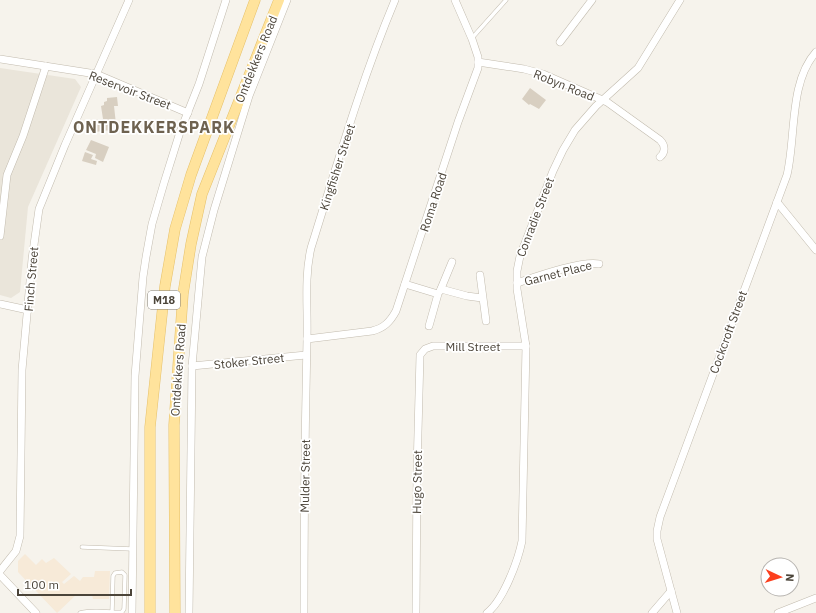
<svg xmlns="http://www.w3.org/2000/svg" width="816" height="613" font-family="'IBM Plex Sans',sans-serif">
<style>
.residential{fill:#eae5da}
.commercial{fill:#f7ead8}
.building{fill:#d8cfc1}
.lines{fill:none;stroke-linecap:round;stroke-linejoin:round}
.service-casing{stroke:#c2bbae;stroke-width:4.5}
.minor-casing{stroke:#c2bbae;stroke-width:8}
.primary-casing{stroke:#e6c16a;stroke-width:11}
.service{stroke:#fff;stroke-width:3.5}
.minor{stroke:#fff;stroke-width:7}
.primary{stroke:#ffe39c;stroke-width:10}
.labels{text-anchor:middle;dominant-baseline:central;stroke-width:3.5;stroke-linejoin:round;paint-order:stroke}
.shield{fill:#fff;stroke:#817c74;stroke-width:1}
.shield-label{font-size:11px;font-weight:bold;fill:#4b4439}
.street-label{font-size:12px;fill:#4b4439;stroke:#fff}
.district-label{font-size:16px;font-weight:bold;letter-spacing:1px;fill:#6e6250;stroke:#fff}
</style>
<rect width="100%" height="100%" fill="#f6f3ec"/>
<path class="residential" d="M0 68 75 79 81 87 28 207 20 292 11 298 0 295Z"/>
<path class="commercial" d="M25 554 36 565 42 559 46 563 54 558 71 574 62 582 64 584 74 576 80 581 83 577H94L95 571H110L109 599H93L92 595 77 594 57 613 18 572V561Z"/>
<g class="building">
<path d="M530 88 546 100 539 109 530 104 529 105 522 99Z"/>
<path d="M117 97 118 106H114L116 124H110L111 130 95 132 93 120 103 119 101 106 104 105V102L107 101V98Z"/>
<path d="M91 140 109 147 103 162 95 158 96 154 86 150Z"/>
<path d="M85 152 93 155 91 159 97 161 96 165 82 161Z"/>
</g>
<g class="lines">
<g class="service-casing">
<g id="service">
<path d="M472 38 506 0"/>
<path d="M82 547 132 549"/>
<path d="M80 613C94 609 109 613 122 612L124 609 125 575 122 572 115 573 113 576 112 613"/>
</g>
</g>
<g class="minor-casing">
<g id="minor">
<path d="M560 42 592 0"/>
<path d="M0 59 96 74 188 113"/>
<path d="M478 62 524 69 543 74 607 102 660 140C665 145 666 152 660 157"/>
<path d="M777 202 816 250"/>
<path d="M0 236 7 175 23 136 46 66"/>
<path d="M480 275 486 321"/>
<path d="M517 283C535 277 583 260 599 264"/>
<path d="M405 284 438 294 429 326"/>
<path d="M441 289 467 296 482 298"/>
<path d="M440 291 452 262"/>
<path d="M0 304 28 310"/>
<path d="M307 339 372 331C384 328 390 322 396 311L458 122 478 68V57L472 39 455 0"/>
<path d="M192 366 306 355"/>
<path d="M0 571 16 551 20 536 22 370 32 259 39 209 65 145 129 0"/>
<path d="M0 575 36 613"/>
<path d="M132 613 135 376 143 277 146 257 152 224 164 183 180 132 199 84 226 0"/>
<path d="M189 613 192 366 202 257 214 210 249 96 287 0"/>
<path d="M304 613C304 522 305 430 307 339 308 309 304 278 311 248 337 165 361 81 395 0"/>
<path d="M416 613 417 471 420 355 425 349 433 346H526"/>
<path d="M487 613C503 601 518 561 522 541L526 346 517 289V271L520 256 553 171 563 150 575 130 596 106 638 68 680 0"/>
<path d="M652 613 671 591"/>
<path d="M677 613 657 539V531L660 517 787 175C796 137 789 82 816 52"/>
<path d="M778 613 816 598"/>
</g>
</g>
<g class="primary-casing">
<g id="primary">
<path d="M150 613V427L165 286 175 229 191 175 255 0"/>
<path d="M175 613 174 425 183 294 191 244 202 194 279 0"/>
</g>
</g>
<use href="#service" class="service"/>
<use href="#minor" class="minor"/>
<use href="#primary" class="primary"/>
</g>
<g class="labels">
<rect class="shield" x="148" y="291" width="32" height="18" rx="3"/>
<g class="shield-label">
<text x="164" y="300">M18</text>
</g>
<g class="street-label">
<text transform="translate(256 59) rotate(-68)">Ontdekkers Road</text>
<text transform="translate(564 85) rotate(22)">Robyn Road</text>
<text transform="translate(130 90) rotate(21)">Reservoir Street</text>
<text transform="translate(337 167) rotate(-72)">Kingfisher Street</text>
<text transform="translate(433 202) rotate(-72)">Roma Road</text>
<text transform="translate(535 217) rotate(-69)">Conradie Street</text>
<text transform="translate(558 273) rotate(-14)">Garnet Place</text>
<text transform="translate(31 279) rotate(-85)">Finch Street</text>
<text transform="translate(728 332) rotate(-70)">Cockcroft Street</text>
<text x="473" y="346">Mill Street</text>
<text transform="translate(249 361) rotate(-6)">Stoker Street</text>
<text transform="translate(178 370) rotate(-86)">Ontdekkers Road</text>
<text transform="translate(305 476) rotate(-89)">Mulder Street</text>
<text transform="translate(417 482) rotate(-89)">Hugo Street</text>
</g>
<g class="district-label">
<text x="154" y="127">ONTDEKKERSPARK</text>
</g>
</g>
<g transform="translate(780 577) rotate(94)"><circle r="19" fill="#ffffff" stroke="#b7b4b0"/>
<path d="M0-3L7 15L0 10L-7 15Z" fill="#fc3f1d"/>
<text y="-6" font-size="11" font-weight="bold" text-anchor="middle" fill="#4b4439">N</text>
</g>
<path d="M18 589v6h113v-6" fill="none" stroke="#4b4439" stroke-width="2"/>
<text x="24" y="589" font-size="12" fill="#4b4439" stroke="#ffffff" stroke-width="3" paint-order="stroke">100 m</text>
</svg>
